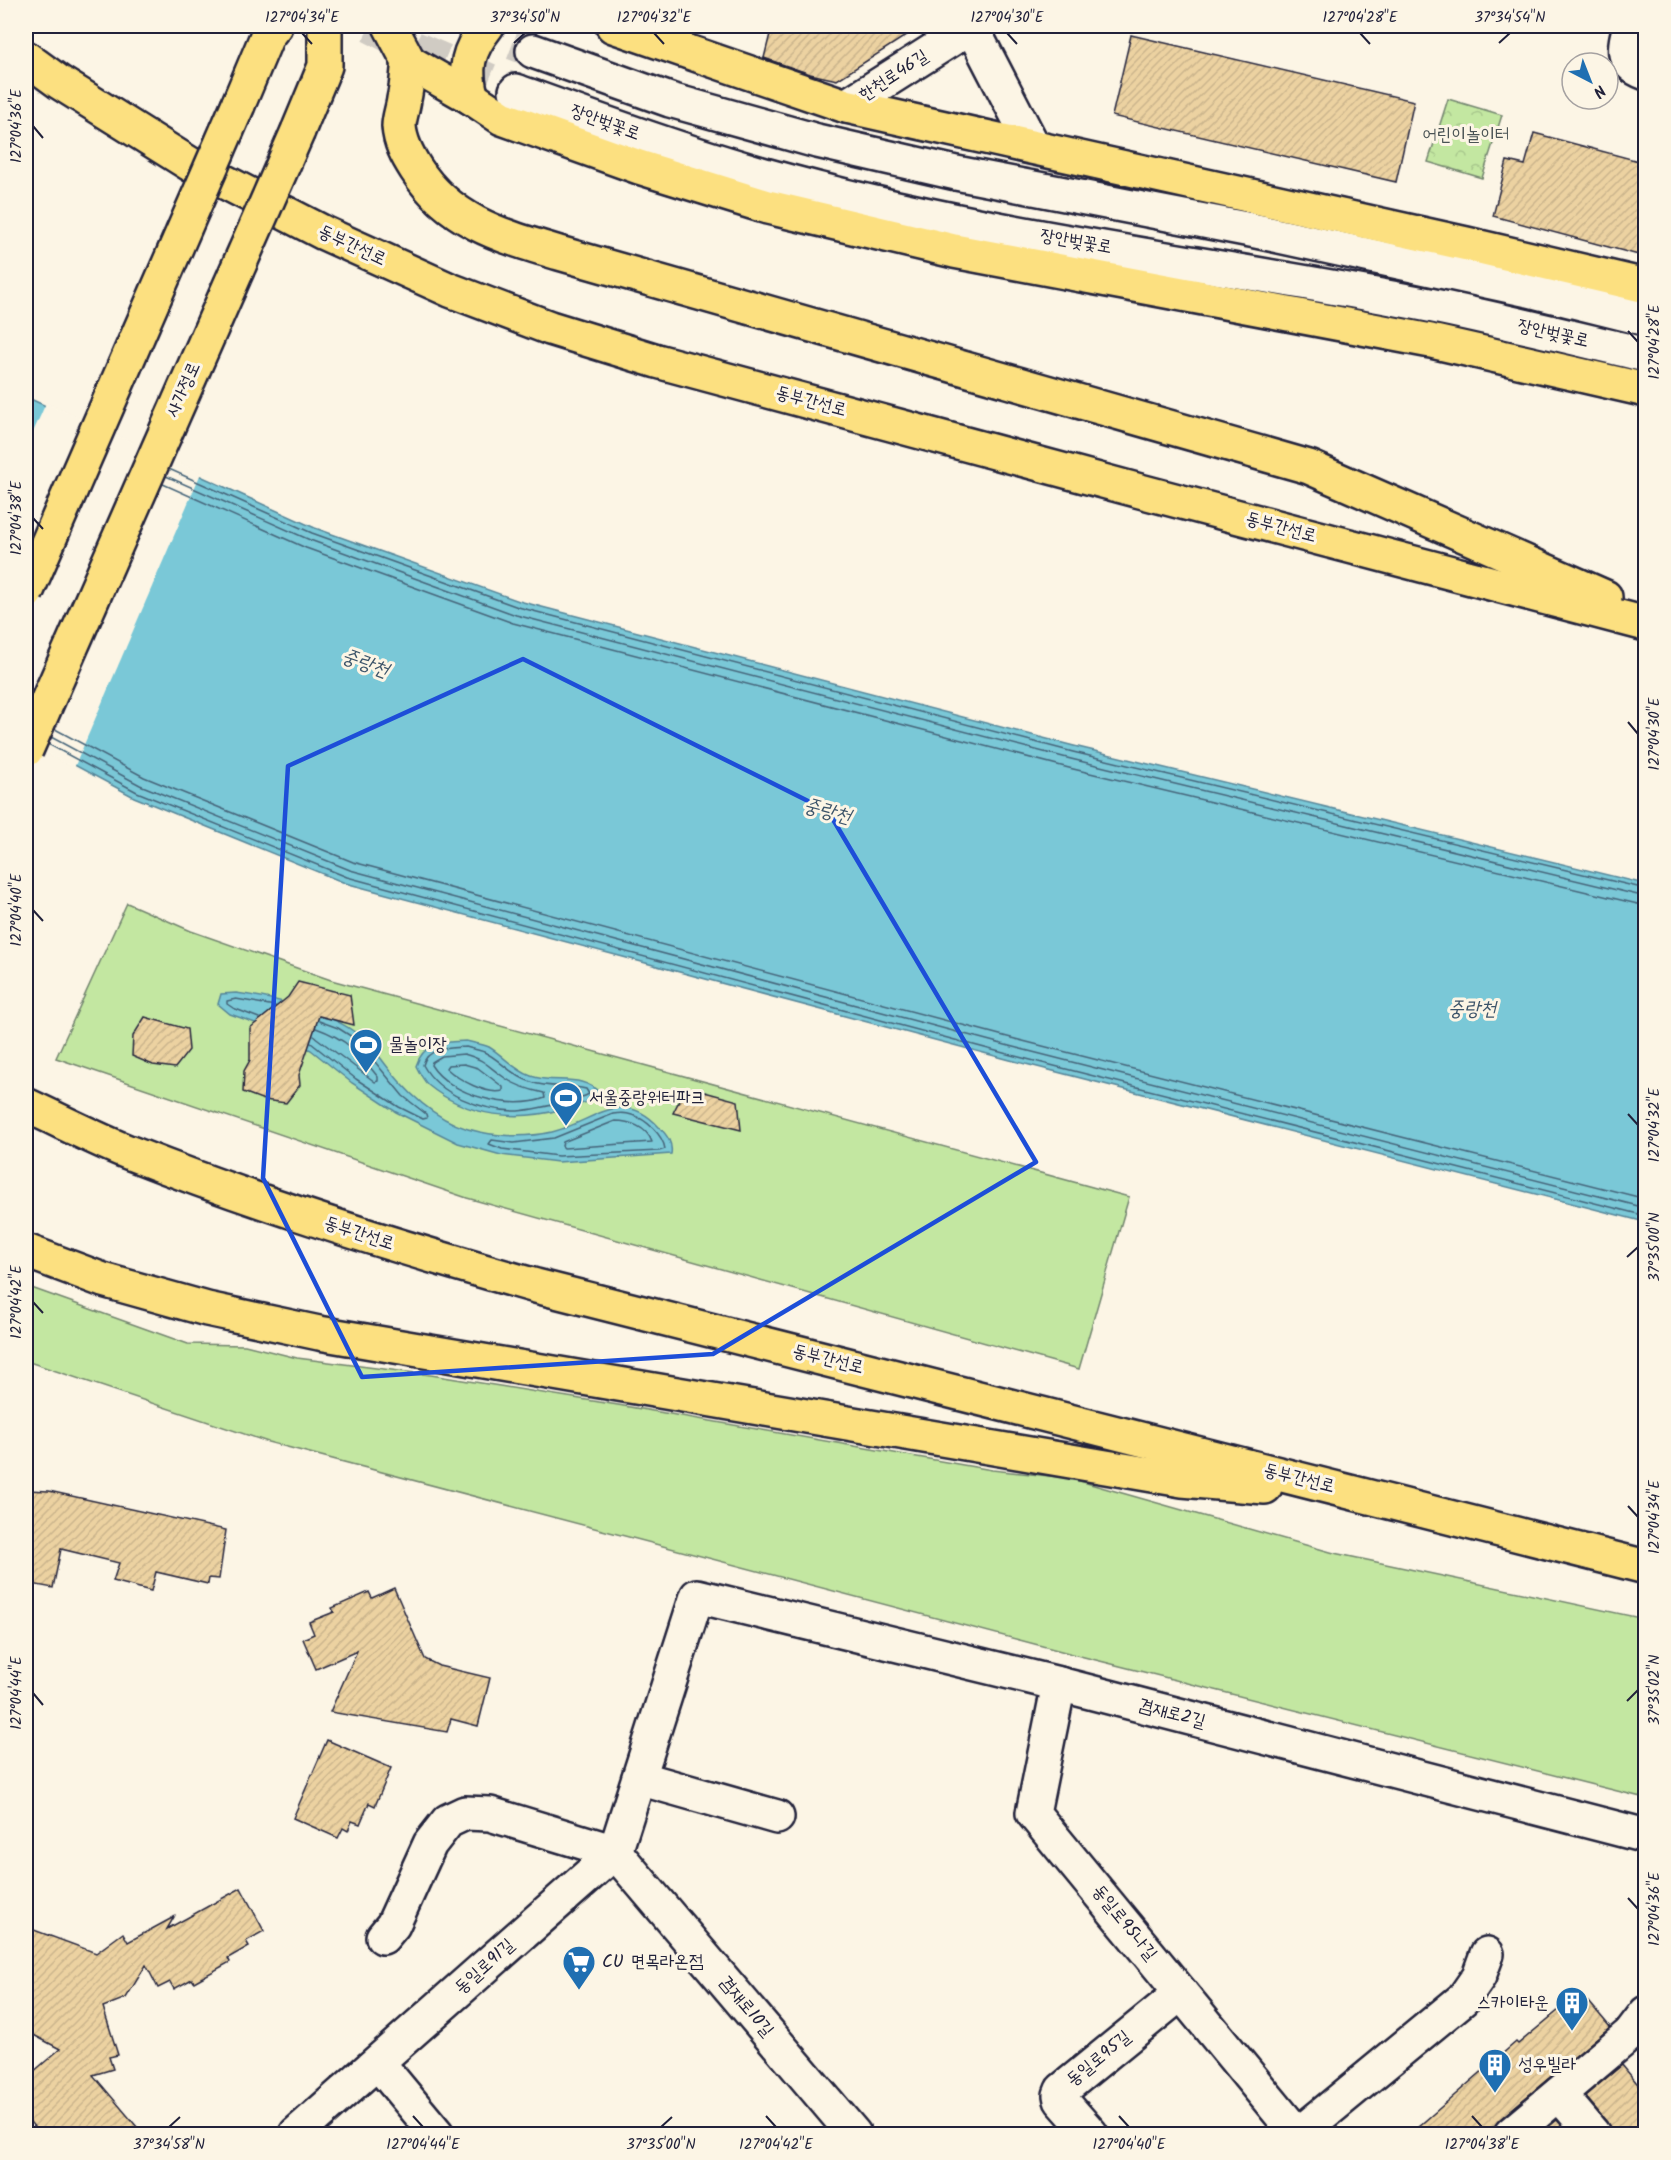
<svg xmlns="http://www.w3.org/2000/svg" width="1671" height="2160" font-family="Kalam,'Poor Story',sans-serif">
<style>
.green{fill:#c3e7a1;stroke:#72846e;stroke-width:1.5}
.forest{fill:url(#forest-crowns);stroke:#72846e;stroke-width:1.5}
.water{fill:#7ac8d7;stroke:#578699;stroke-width:1.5}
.pier{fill:#fcf5e5}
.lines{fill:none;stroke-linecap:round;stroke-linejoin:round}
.shore{stroke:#456479;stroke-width:1.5}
.building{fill:url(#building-hatch);stroke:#22223b;stroke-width:1.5}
.minor-tunnel{stroke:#d0cbc3;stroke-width:33;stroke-dasharray:33 16;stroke-linecap:butt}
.minor-casing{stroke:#22223b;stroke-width:38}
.major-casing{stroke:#22223b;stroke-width:38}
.highway-casing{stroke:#22223b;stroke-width:38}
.minor{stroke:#fcf5e5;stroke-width:33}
.major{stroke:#fce080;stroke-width:33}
.highway{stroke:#fce080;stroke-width:33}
.major-bridge-casing{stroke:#22223b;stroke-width:38;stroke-linecap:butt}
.major-bridge{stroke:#fce080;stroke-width:33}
.marked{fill:none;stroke:#1d4ed8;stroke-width:4.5;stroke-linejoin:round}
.ticks{fill:none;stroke:#22223b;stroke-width:2}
.labels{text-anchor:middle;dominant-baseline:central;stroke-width:6;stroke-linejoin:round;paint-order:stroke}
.street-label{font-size:18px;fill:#22223b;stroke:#fcf5e5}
.park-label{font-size:18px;fill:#4a5354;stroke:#fcf5e5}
.poi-label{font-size:18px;fill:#22223b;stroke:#fcf5e5;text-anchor:start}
.water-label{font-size:20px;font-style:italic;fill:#3c546a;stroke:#fcf5e5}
.neatline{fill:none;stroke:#22223b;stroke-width:2}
.ticks-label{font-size:15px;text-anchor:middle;fill:#22223b}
</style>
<defs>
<pattern id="forest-crowns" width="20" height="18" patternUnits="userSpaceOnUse" patternTransform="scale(1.5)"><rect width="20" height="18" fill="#c3e7a1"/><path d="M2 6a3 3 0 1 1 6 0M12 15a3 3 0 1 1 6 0" fill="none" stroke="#a7c68c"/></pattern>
<pattern id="building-hatch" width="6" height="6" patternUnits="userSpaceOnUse" patternTransform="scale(1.5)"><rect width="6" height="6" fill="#ecd2a1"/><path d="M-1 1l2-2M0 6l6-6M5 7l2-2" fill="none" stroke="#cab48c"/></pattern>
</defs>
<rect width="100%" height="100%" fill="#fcf5e5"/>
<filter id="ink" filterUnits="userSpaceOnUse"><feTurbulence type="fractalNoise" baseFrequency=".0167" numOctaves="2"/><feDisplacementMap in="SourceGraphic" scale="12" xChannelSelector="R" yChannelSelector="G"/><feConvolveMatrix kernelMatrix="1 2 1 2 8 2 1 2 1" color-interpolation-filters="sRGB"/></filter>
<g filter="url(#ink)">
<g class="green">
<path d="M127 903 191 931 331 980 1129 1197 1079 1369 467 1198 56 1058Z"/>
<path d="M26 1286 188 1344 245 1345 297 1358 431 1375 618 1405 992 1470 1069 1478 1334 1553 1645 1619V1798L1080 1656 268 1442 26 1361Z"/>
</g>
<path class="forest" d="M1448 99 1502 115 1482 178 1428 162Z"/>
<g class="water">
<path d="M26 397 315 528 519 601 1074 746 1645 884V1222L1010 1060 345 883 134 797 26 739Z"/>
<path d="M236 993C274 998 328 1011 359 1035 371 1043 380 1058 389 1069 412 1098 442 1125 480 1132 504 1137 529 1137 552 1132 594 1122 621 1086 659 1127 667 1135 673 1143 671 1154L558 1162 501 1155 458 1143 396 1112 352 1083 311 1050 275 1030 230 1014 218 1004 221 994Z"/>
<path d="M466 1041C473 1043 482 1044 489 1047 504 1056 514 1070 531 1076 556 1085 581 1072 601 1094 590 1103 576 1105 563 1109 516 1122 467 1117 428 1085 423 1080 419 1072 416 1066 424 1041 444 1042 466 1041Z"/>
</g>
<path class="pier" d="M46 403 201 473 74 768 26 742V448Z"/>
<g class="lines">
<g class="shore">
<path d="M169 469 312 533 518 607 1073 752 1646 889"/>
<path d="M166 476 310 540 516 615 1071 759 1646 897"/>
<path d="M163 484 306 548 513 623 1069 768 1646 906"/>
<path d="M55 729 144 777 353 862 1015 1039 1646 1199"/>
<path d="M51 737 140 785 350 870 1013 1047 1646 1208"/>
<path d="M48 744 137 792 347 877 1011 1055 1646 1216"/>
<path d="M259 1018 233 1008 227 1004V1001L236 999 275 1006"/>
<path d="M314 1036 375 1082 378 1081V1077C359 1053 347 1039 316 1028"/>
<path d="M311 1043 356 1079 399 1107 423 1119 427 1118 426 1114 403 1096 357 1040 338 1028 319 1021"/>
<path d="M466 1047C472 1049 479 1050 484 1052 500 1059 510 1075 531 1082 550 1089 567 1084 586 1089L589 1094C582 1098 572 1100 564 1102 548 1106 529 1111 514 1111 481 1110 439 1095 423 1065 427 1047 451 1048 466 1047Z"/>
<path d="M464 1054C486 1060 487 1066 505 1078 516 1086 530 1090 544 1093L545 1098C513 1111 450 1096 431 1065L432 1062 442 1056Z"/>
<path d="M464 1064 478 1068 503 1087V1091C486 1095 459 1080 446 1068L448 1065Z"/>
<path d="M613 1114C619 1113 627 1113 632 1115 646 1119 663 1135 665 1149L659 1151 558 1156 502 1149 489 1144 492 1140 514 1143 554 1138Z"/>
<path d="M615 1121C630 1121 647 1127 652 1142L564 1148 562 1146 563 1142Z"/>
</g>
</g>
<g class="building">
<path d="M772 26H810L819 28 823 26H921L837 80 810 74 764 58Z"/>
<path d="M1131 35 1414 101 1396 182 1112 116Z"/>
<path d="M1534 133 1646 163V257L1493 216 1507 161 1525 165Z"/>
<path d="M298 982 350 995 354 1025 319 1016 299 1075 300 1085 286 1103 264 1100 243 1092 244 1071 250 1060V1028L288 997Z"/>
<path d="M145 1017 187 1029 189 1050 175 1068 153 1065 132 1056 133 1036Z"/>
<path d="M686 1087 738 1101 741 1130 673 1113Z"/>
<path d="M26 1490 49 1491 226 1530 219 1579 209 1578 208 1584 156 1572 151 1591 113 1581 119 1563 61 1549 53 1588 26 1583Z"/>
<path d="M394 1588 425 1659 439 1666 490 1678 478 1726 451 1719 447 1732 330 1712 357 1651 316 1669 303 1639 314 1634 309 1622 334 1612 332 1608 369 1592 372 1598Z"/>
<path d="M327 1740 391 1768 375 1806 369 1803 360 1824 352 1821 348 1831 343 1828 338 1838 293 1818Z"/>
<path d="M241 1888 264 1931 246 1941 249 1946 228 1958 230 1962 194 1982 192 1979 174 1989 170 1982 158 1988 146 1965 126 1998 103 2007 118 2055 109 2057 113 2069 93 2075 143 2134H40L26 2117V2078L60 2049 26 2031V1927L96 1953 123 1933 128 1942 174 1917 167 1929Z"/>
<path d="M1577 1995 1585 2004 1589 2002 1610 2027 1499 2120 1494 2127 1493 2134H1410L1516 2042 1518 2044Z"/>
<path d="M1622 2065 1646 2094V2134H1611L1607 2122 1585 2096Z"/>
<path d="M1557 2120 1569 2134H1540Z"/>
</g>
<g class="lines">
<g class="minor-tunnel">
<path d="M370 26 397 40 516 91"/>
<path d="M467 26 533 51"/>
</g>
<g class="minor-casing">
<g id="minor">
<path d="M971 26 1033 146"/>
<path d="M1630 26C1624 47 1620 64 1646 73"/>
<path d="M533 51 670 100 817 141 956 173 1256 231 1529 290 1646 319"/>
<path d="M516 91C599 121 681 151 765 175 982 236 1208 262 1429 305 1502 320 1574 338 1646 355"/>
<path d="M846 106 972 26"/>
<path d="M1059 1684 1033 1813 1297 2134"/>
<path d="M639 1778 777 1817"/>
<path d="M383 1937 393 1925 430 1844 448 1821 465 1813 490 1814 615 1852 854 2134"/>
<path d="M378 2063 437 2134"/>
<path d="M1559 2094 1593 2134"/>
<path d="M296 2134 615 1852 697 1596 1059 1684 1646 1836"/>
<path d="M1091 2134 1061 2100 1060 2095 1062 2090 1181 1993"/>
<path d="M1299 2134 1463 1999 1479 1976 1487 1954"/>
<path d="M1511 2134 1630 2034 1646 2013"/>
</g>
</g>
<g class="major-casing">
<g id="major">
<path d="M390 26 409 62 472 98 502 118 639 167 768 207 954 251 1431 341 1646 390"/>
<path d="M613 26 846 106 1467 244 1646 286"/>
<path d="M472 98C463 68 468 50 487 26"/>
<path d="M238 105 267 36 275 26"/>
<path d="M298 131 325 66V26"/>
</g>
</g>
<g class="highway-casing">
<g id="highway">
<path d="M26 58 59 82 190 164 324 233 450 290 550 328 657 361 1140 491 1646 624"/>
<path d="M409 62C407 75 407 87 404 99 403 108 399 118 399 126 400 142 407 155 416 169 450 222 502 236 559 253L1309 467 1605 597"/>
<path d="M26 1105C61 1121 97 1140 133 1154 265 1206 400 1248 536 1286L1646 1567"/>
<path d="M26 1251 103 1280 207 1309 319 1333 1182 1480 1265 1487"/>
</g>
</g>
<use href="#minor" class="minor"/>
<use href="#major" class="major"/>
<use href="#highway" class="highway"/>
<g class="major-bridge-casing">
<g id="major-bridge">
<path d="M26 593 238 105"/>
<path d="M26 750 298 131"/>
</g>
</g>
<use href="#major-bridge" class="major-bridge"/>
</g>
</g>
<path class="marked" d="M523 659 828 811 1036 1162 713 1354 362 1377 263 1178 288 766Z"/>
<path class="ticks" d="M302 33 312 44M654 33 664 44M1007 33 1017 44M1360 33 1370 44M514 43 525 33M1499 43 1510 33M33 126 43 138M1628 331 1638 342M33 518 43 529M1628 722 1638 734M33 910 43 921M1628 1114 1638 1125M1627 1257 1638 1247M33 1302 43 1313M1628 1506 1638 1517M33 1693 43 1705M1627 1701 1638 1690M1628 1898 1638 1909M413 2116 423 2127M766 2116 776 2127M1119 2116 1129 2127M1472 2116 1482 2127M169 2127 180 2117M661 2127 672 2117"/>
<defs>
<g id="stadium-pin" transform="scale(1.725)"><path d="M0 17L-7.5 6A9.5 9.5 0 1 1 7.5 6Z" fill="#1f6fb2" stroke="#fcf5e5"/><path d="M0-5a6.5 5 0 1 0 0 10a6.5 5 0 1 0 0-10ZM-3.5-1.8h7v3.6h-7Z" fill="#fff"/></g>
<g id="supermarket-pin" transform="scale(1.725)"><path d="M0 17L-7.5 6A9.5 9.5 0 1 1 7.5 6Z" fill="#1f6fb2" stroke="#fcf5e5"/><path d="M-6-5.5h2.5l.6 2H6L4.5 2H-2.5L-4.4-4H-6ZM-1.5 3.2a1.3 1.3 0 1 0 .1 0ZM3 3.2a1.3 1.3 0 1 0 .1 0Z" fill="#fff"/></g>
<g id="building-pin" transform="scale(1.725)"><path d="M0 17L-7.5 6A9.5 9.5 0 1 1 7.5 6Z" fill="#1f6fb2" stroke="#fcf5e5"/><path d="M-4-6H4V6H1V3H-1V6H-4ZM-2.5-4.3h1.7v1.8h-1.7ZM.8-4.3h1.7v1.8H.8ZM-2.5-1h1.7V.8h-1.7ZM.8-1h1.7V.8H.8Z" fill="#fff"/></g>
</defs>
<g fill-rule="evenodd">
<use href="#stadium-pin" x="366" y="1045"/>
<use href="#stadium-pin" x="566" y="1098"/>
<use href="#supermarket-pin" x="579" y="1962"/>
<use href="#building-pin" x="1572" y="2003"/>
<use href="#building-pin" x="1495" y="2065"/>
</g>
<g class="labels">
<g class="street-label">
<text transform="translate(894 76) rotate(-33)">한천로46길</text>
<text transform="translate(605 123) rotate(20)">장안벚꽃로</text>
<text transform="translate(1076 242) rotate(10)">장안벚꽃로</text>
<text transform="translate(352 246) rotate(25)">동부간선로</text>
<text transform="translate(1553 334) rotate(13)">장안벚꽃로</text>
<text transform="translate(184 390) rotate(-66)">사가정로</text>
<text transform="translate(811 402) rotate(15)">동부간선로</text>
<text transform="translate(1281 528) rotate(15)">동부간선로</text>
<text transform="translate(359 1234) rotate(18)">동부간선로</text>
<text transform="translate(828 1360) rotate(14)">동부간선로</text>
<text transform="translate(1299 1479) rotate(14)">동부간선로</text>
<text transform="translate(1172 1714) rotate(15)">겸재로2길</text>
<text transform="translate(1124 1923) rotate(51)">동일로95나길</text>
<text transform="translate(485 1967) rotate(-42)">동일로91길</text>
<text transform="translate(746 2007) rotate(50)">겸재로10길</text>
<text transform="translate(1099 2059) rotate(-39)">동일로95길</text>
</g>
<g class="park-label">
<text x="1466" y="135">어린이놀이터</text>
</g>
<g class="poi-label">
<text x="389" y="1045">물놀이장</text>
<text x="589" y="1098">서울중랑워터파크</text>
<text x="602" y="1962">CU 면목라온점</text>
<text x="1549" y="2003" text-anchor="end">스카이타운</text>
<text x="1518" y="2065">성우빌라</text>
</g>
<g class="water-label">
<text transform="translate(365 664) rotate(20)">중랑천</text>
<text transform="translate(827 812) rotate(15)">중랑천</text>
<text x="1472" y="1010">중랑천</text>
</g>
</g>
<rect width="1671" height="2160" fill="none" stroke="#fcf5e5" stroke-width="66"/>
<g transform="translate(1590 81) rotate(138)"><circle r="28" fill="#fcf5e5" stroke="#a5a1a1" stroke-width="1.5"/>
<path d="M0-4.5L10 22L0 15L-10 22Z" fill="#1f6fb2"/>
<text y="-9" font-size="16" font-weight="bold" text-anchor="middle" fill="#22223b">N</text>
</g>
<rect x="33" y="33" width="1605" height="2094" class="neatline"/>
<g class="ticks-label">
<text x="302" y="22">127°04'34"E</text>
<text x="525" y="22">37°34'50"N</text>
<text x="654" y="22">127°04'32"E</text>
<text x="1007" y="22">127°04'30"E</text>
<text x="1360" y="22">127°04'28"E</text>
<text x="1510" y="22">37°34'54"N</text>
<text transform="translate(16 126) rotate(-90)" y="5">127°04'36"E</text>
<text transform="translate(1654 342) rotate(-90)" y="5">127°04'28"E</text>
<text transform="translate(16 518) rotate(-90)" y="5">127°04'38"E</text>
<text transform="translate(1654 734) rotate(-90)" y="5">127°04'30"E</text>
<text transform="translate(16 910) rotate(-90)" y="5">127°04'40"E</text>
<text transform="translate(1654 1125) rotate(-90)" y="5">127°04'32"E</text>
<text transform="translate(1654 1247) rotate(-90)" y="5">37°35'00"N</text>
<text transform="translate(16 1302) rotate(-90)" y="5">127°04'42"E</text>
<text transform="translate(1654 1517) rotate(-90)" y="5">127°04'34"E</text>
<text transform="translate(1654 1690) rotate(-90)" y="5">37°35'02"N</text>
<text transform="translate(16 1693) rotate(-90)" y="5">127°04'44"E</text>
<text transform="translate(1654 1909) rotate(-90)" y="5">127°04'36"E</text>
<text x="169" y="2149">37°34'58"N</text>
<text x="423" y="2149">127°04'44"E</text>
<text x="661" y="2149">37°35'00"N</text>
<text x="776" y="2149">127°04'42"E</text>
<text x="1129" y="2149">127°04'40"E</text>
<text x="1482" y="2149">127°04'38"E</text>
</g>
</svg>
